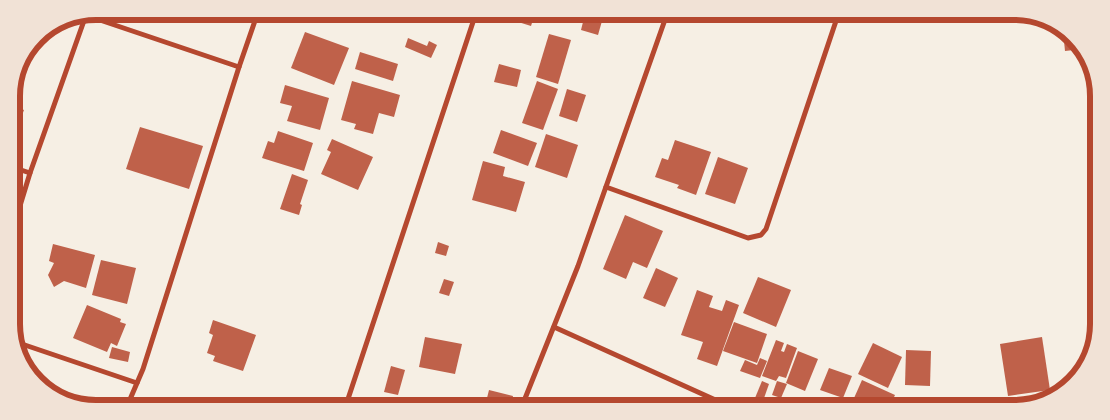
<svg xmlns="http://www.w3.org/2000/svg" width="1110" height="420" font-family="Jost,sans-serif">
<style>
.building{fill:#bf614a}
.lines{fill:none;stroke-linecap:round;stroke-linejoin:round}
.minor{stroke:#b5482f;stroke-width:5}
.rim{fill:none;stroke:#b5482f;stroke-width:6}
</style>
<rect width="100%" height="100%" fill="#f6efe4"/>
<g class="building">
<path d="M517 13H535L531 26 515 21Z"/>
<path d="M585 14H604L598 35 581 30Z"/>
<path d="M1063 31 1081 44 1083 49 1065 51Z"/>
<path d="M305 32 349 48 334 85 291 68Z"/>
<path d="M549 34 571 40 558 84 536 77Z"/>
<path d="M408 38 427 46 429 41 437 45 431 58 405 47Z"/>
<path d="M360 52 398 64 393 81 355 69Z"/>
<path d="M499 64 521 70 517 87 494 82Z"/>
<path d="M352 81 400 95 394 117 379 113 373 134 354 129 356 124 341 120Z"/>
<path d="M537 81 558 89 543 130 522 123Z"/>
<path d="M285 85 329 98 320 130 287 121 292 106 280 103Z"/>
<path d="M567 89 586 95 577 122 559 116Z"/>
<path d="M12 105 24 110 12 141Z"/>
<path d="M140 127 203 146 189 189 126 169Z"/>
<path d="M501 130 537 143 528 166 493 153Z"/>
<path d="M278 131 313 143 304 171 262 158 268 141 274 143Z"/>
<path d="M546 134 578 145 567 178 535 167Z"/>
<path d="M332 139 373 157 358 190 321 174 331 152 327 150Z"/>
<path d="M675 140 711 152 696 195 677 188 679 185 655 177 662 158 668 160Z"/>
<path d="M718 157 748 168 735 204 705 194Z"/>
<path d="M483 161 505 167 503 176 525 182 516 212 472 200Z"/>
<path d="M292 174 308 180 300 204 302 205 299 215 280 209Z"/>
<path d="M625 215 663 231 647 268 633 262 626 279 603 269Z"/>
<path d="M438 242 449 246 446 256 435 253Z"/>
<path d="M53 244 95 255 86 288 64 281 54 287 48 275 54 263 49 261Z"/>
<path d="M101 260 136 268 127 304 92 295Z"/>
<path d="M656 268 678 278 665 307 643 298Z"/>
<path d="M758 277 791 290 776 327 743 313Z"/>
<path d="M444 279 454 282 449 296 439 293Z"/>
<path d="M697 290 713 296 709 307 722 311 726 300 739 305 717 366 697 359 703 342 681 335Z"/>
<path d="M87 305 121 319 120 322 126 324 117 346 111 343 107 352 73 338Z"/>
<path d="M213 320 256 335 243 371 213 361 215 356 207 353 213 335 209 333Z"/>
<path d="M734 322 767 334 757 363 723 351Z"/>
<path d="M425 337 462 344 455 374 419 367Z"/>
<path d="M1042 337 1050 390 1008 396 1000 344Z"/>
<path d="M776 340 784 343 781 351 784 352 787 344 797 348 786 378 779 376 776 381 762 376Z"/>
<path d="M873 343 902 357 888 388 858 374Z"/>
<path d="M112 347 130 352 128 362 109 358Z"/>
<path d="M906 350 931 351 930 386 905 385Z"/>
<path d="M798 351 818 359 805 391 786 383Z"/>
<path d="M760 358 767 361 760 378 740 371 745 360 757 365Z"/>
<path d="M391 366 405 370 398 395 384 392Z"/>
<path d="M829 368 852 376 843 398 820 390Z"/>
<path d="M862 380 895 395 889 408H857L851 405Z"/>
<path d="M762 381 769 384 763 401 755 398Z"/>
<path d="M777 381 787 384 781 398 772 395Z"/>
<path d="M489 390 513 396 511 406H485Z"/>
<path d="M377 399 393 404 392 406H376Z"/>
<path d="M903 400 927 404 926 408H902Z"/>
</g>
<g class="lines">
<g class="minor">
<path d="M85 15 239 67"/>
<path d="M12 167 30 173"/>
<path d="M606 187 748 238 761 235 766 229 838 15"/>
<path d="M12 232 30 173 86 15"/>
<path d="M554 327 731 407"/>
<path d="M13 341 137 383"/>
<path d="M128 404 143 369 239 67 258 12"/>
<path d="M346 405 476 13"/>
<path d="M522 406 578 266 667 14"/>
</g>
</g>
<path d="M0 0H1110V420H0ZM96 20H1014A76 76 0 0 1 1090 96V324A76 76 0 0 1 1014 400H96A76 76 0 0 1 20 324V96A76 76 0 0 1 96 20Z" fill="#f1e2d6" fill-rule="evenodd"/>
<path class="rim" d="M96 20H1014A76 76 0 0 1 1090 96V324A76 76 0 0 1 1014 400H96A76 76 0 0 1 20 324V96A76 76 0 0 1 96 20Z"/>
</svg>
